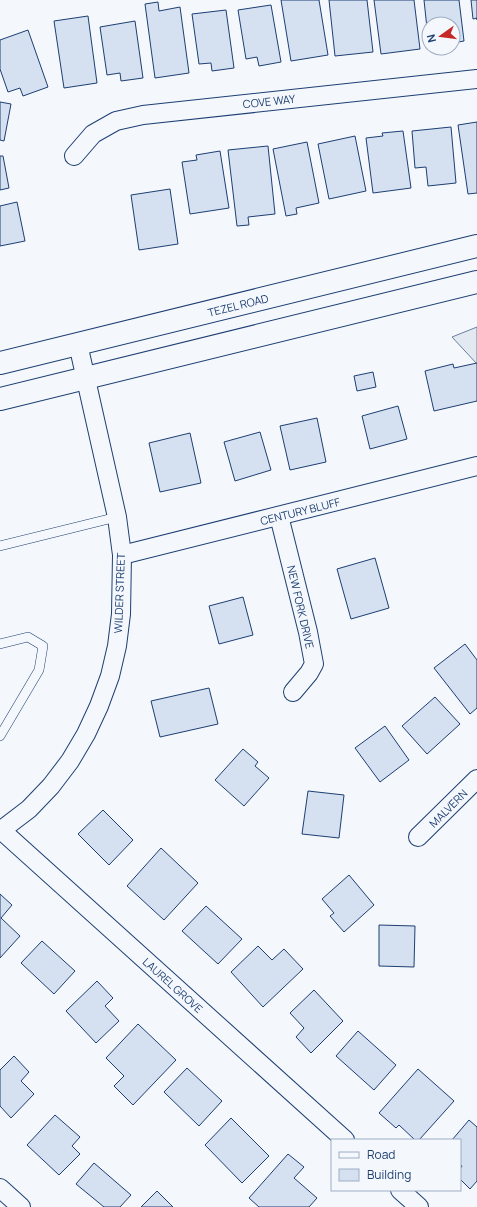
<svg xmlns="http://www.w3.org/2000/svg" width="477" height="1207" font-family="Manrope,sans-serif">
<style>
.green{fill:#e3e9f0;stroke:#687fa3}
.building{fill:#d5e0f0;stroke:#1d3f73}
.lines{fill:none;stroke-linecap:round;stroke-linejoin:round}
.service-casing{stroke:#1d3f73;stroke-width:10}
.minor-casing{stroke:#1d3f73;stroke-width:20}
.secondary-casing{stroke:#1d3f73;stroke-width:24}
.service{stroke:#f4f7fb;stroke-width:9}
.minor{stroke:#f4f7fb;stroke-width:18}
.secondary{stroke:#f4f7fb;stroke-width:22}
.labels{text-anchor:middle;dominant-baseline:central;stroke-width:3;stroke-linejoin:round;paint-order:stroke}
.street-label{font-size:11px;fill:#1d3f73;stroke:#f4f7fb}
</style>
<rect width="100%" height="100%" fill="#f4f7fb"/>
<path class="green" d="M477 327V364L452 337Z"/>
<g class="building">
<path d="M281 0H319L328 55 291 61Z"/>
<path d="M329 0H367L373 52 335 56Z"/>
<path d="M374 0H414L420 49 381 54Z"/>
<path d="M424 0H459L464 41 453 43V24H429L428 38Z"/>
<path d="M471 0H477V20V18L473 19Z"/>
<path d="M158 2 159 11 180 7 189 73 155 78 145 4Z"/>
<path d="M271 5 281 62 259 66 257 57 246 59 238 10Z"/>
<path d="M226 10 234 68 212 71 211 63 199 64 192 14Z"/>
<path d="M88 16 97 83 64 88 54 21Z"/>
<path d="M135 21 143 78 121 81 120 73 107 75 100 27Z"/>
<path d="M28 30 48 87 23 96 20 88 8 92 0 69V40Z"/>
<path d="M0 102 11 104 4 141 0 140Z"/>
<path d="M477 122V193L468 194 458 125Z"/>
<path d="M451 127 456 183 428 186 426 167 415 168 412 131Z"/>
<path d="M403 131 411 188 373 193 366 138 383 136 382 133Z"/>
<path d="M355 136 366 191 329 199 318 144Z"/>
<path d="M307 142 319 203 296 208 297 214 286 216 273 149Z"/>
<path d="M268 146 275 214 248 217 249 225 237 226 228 150Z"/>
<path d="M220 151 229 208 190 214 182 162 197 160 196 155Z"/>
<path d="M0 156H3L9 188 0 190Z"/>
<path d="M170 189 178 244 139 250 131 195Z"/>
<path d="M17 202 25 241 0 246V206Z"/>
<path d="M477 363V401L434 411 425 371 453 364 454 368Z"/>
<path d="M373 372 376 387 357 391 354 376Z"/>
<path d="M398 406 407 439 370 449 362 416Z"/>
<path d="M317 418 326 462 290 470 280 426Z"/>
<path d="M260 432 271 470 235 481 224 442Z"/>
<path d="M190 433 201 483 160 492 149 443Z"/>
<path d="M375 558 389 608 351 619 337 569Z"/>
<path d="M243 597 253 635 219 644 209 606Z"/>
<path d="M465 644 477 660V708L470 714 434 668Z"/>
<path d="M209 688 218 724 160 737 151 701Z"/>
<path d="M435 697 460 724 427 754 402 726Z"/>
<path d="M385 726 409 760 380 782 355 748Z"/>
<path d="M243 749 258 762 255 766 269 778 244 806 215 780Z"/>
<path d="M308 791 344 795 339 838 302 834Z"/>
<path d="M103 810 133 840 109 865 78 834Z"/>
<path d="M161 848 198 883 164 920 127 886Z"/>
<path d="M349 875 374 905 344 932 330 916 334 913 322 899Z"/>
<path d="M0 894 12 905 1 918 20 936 0 958Z"/>
<path d="M206 906 242 939 218 964 182 931Z"/>
<path d="M379 925 415 926 414 967 379 966Z"/>
<path d="M42 941 75 971 54 994 21 963Z"/>
<path d="M258 946 272 960 284 949 303 969 263 1007 231 972Z"/>
<path d="M97 981 113 998 105 1006 119 1021 96 1043 66 1011Z"/>
<path d="M314 990 343 1021 311 1053 296 1037 304 1028 290 1013Z"/>
<path d="M138 1024 176 1060 133 1105 114 1086 124 1076 106 1058Z"/>
<path d="M358 1031 396 1065 374 1090 336 1056Z"/>
<path d="M14 1056 29 1072 21 1081 34 1094 11 1118 0 1106V1070Z"/>
<path d="M187 1068 222 1101 199 1126 164 1092Z"/>
<path d="M418 1069 454 1101 419 1140H415L399 1125 396 1128 379 1113Z"/>
<path d="M55 1115 80 1137 72 1146 80 1154 59 1175 27 1145Z"/>
<path d="M231 1118 269 1156 242 1183 205 1145Z"/>
<path d="M469 1120 477 1127V1181L470 1189 460 1179V1169L462 1166 460 1164V1140H452Z"/>
<path d="M288 1154 304 1167 294 1178 317 1198 309 1207H259L249 1198Z"/>
<path d="M94 1163 131 1195 120 1207H104L76 1184Z"/>
<path d="M157 1191 173 1207H141Z"/>
</g>
<g class="lines">
<g class="service-casing">
<g id="service">
<path d="M0 546 117 517"/>
<path d="M0 644 28 637 43 646 39 670 0 736"/>
</g>
</g>
<g class="minor-casing">
<g id="minor">
<path d="M74 156 93 134 116 121 143 115 477 79"/>
<path d="M279 516 308 632 314 664 309 673 293 692"/>
<path d="M122 555 477 466"/>
<path d="M1 830 345 1140"/>
<path d="M0 831 29 809 51 786 70 761 86 734 99 706 110 676 117 646 121 614 122 555 117 517 78 344"/>
<path d="M418 837 477 779"/>
<path d="M0 1188 21 1207"/>
<path d="M400 1190 419 1207"/>
</g>
</g>
<g class="secondary-casing">
<g id="secondary">
<path d="M0 363 477 246"/>
<path d="M0 399 477 282"/>
</g>
</g>
<use href="#service" class="service"/>
<use href="#minor" class="minor"/>
<use href="#secondary" class="secondary"/>
</g>
<g class="labels">
<g class="street-label">
<text transform="translate(269 101) rotate(-6)">COVE WAY</text>
<text transform="translate(238 305) rotate(-14)">TEZEL ROAD</text>
<text transform="translate(300 511) rotate(-14)">CENTURY BLUFF</text>
<text transform="translate(119 593) rotate(-88)">WILDER STREET</text>
<text transform="translate(301 607) rotate(77)">NEW FORK DRIVE</text>
<text transform="translate(448 808) rotate(-45)">MALVERN</text>
<text transform="translate(173 985) rotate(42)">LAUREL GROVE</text>
</g>
</g>
<rect x="331" y="1139" width="130" height="52" fill="#f4f7fb" stroke="#9eadc5"/>
<rect x="339" y="1152" width="20" height="6" fill="#f4f7fb" stroke="#9eadc5"/>
<text x="367" y="1159" font-size="12" fill="#1d3f73">Road</text>
<rect x="339" y="1169" width="20" height="12" fill="#d5e0f0" stroke="#9eadc5"/>
<text x="367" y="1179" font-size="12" fill="#1d3f73">Building</text>
<g transform="translate(441 36) rotate(256)"><circle r="19" fill="#f4f7fb" stroke="#9eadc5"/>
<path d="M0-3L7 15L0 10L-7 15Z" fill="#c62828"/>
<text y="-6" font-size="11" font-weight="bold" text-anchor="middle" fill="#1d3f73">N</text>
</g>
</svg>
